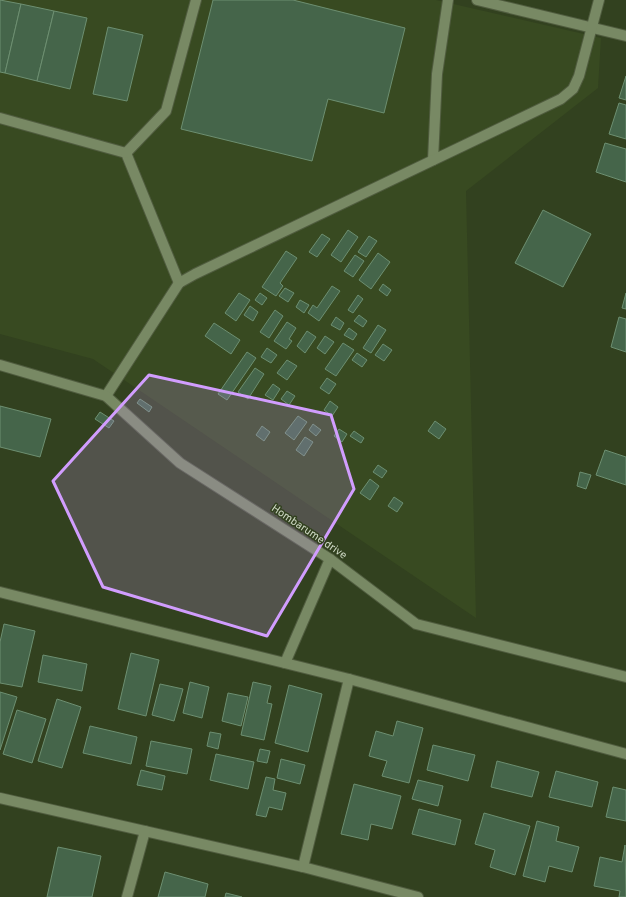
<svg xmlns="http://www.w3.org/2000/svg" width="626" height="897" font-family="Overpass,sans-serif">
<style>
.built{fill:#384a21}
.building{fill:#45654a;stroke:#6d8f71}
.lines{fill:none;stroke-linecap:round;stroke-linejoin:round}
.service-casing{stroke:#505c3f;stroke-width:12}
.minor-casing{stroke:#505c3f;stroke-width:12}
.tertiary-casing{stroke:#505c3f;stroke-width:12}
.service{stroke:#788964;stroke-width:10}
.minor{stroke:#788964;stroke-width:10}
.tertiary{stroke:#788964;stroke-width:10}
.marked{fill:#d19dfe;fill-opacity:0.2;stroke:#d19dfe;stroke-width:3;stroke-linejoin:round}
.labels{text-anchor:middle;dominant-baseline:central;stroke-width:3;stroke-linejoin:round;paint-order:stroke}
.street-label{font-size:11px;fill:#cdd7c3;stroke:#32411f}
</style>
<rect width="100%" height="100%" fill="#32411f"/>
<path class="built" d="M0 0H436L601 38 598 88 466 191 476 618 93 359 0 334Z"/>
<g class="building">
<path d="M0 0 21 4 5 73 0 72Z"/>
<path d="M213 0H293L405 28 384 113 328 99 312 161 181 129Z"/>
<path d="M21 4 54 11 37 81 5 73Z"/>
<path d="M54 11 87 18 70 89 37 81Z"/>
<path d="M108 27 143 35 127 101 93 94Z"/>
<path d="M626 76V100L619 98Z"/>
<path d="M619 103 626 105V139L609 134Z"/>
<path d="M605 143 626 149V182L596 172Z"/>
<path d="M543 210 591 234 563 287 515 263Z"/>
<path d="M348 230 358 237 341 262 331 255Z"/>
<path d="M322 234 330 239 317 257 309 252Z"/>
<path d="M369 236 377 241 366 257 358 252Z"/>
<path d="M286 251 297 258 280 283 283 286 276 296 262 287Z"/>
<path d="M378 253 390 262 371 289 359 280Z"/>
<path d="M355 255 364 261 353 277 344 271Z"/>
<path d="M383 284 391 290 387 296 379 290Z"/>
<path d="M332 286 340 291 319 321 308 313 313 305 317 308Z"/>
<path d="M285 288 294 293 288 302 279 296Z"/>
<path d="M239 293 250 300 236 321 225 313Z"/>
<path d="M260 293 267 298 262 305 255 300Z"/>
<path d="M626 293V309L622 308Z"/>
<path d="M358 295 363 299 353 313 348 310Z"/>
<path d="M300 300 309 305 304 313 296 307Z"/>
<path d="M250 306 258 312 253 321 244 315Z"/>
<path d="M275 310 283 316 269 338 260 332Z"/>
<path d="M359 315 367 321 363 327 354 321Z"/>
<path d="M336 317 344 323 340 330 331 325Z"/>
<path d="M619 317 626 319V352L611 347Z"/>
<path d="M287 322 296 328 289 339 292 341 286 349 274 341Z"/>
<path d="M214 323 240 340 231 354 205 336Z"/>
<path d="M378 325 386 330 371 353 363 348Z"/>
<path d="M349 328 357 334 353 340 344 335Z"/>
<path d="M307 331 316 337 305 353 297 346Z"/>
<path d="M325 336 334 342 325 354 317 348Z"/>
<path d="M343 343 354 350 336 376 325 369Z"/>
<path d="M383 344 392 350 384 361 375 355Z"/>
<path d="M267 348 277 355 271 363 261 357Z"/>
<path d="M247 352 256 358 227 400 218 394Z"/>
<path d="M357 353 367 360 362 367 352 360Z"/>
<path d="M287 360 297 366 287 380 277 373Z"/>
<path d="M255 368 264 374 248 399 238 392Z"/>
<path d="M327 378 336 384 329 394 320 388Z"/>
<path d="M273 384 280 389 273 400 265 395Z"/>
<path d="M287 391 295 396 289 405 281 399Z"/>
<path d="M140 399 152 407 149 412 137 403Z"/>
<path d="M330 401 338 407 332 416 324 410Z"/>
<path d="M0 406 51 419 40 457 0 447Z"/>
<path d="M100 412 114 421 109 428 95 419Z"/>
<path d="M298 416 307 422 294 440 285 433Z"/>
<path d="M435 421 446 429 439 439 428 431Z"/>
<path d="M313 424 321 430 316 436 309 430Z"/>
<path d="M262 426 270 432 264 441 256 435Z"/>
<path d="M339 429 347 434 342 442 334 436Z"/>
<path d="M354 431 364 438 361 443 350 436Z"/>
<path d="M305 437 313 442 304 456 296 450Z"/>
<path d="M605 450 626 457V485L596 475Z"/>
<path d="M378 465 387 471 382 478 373 472Z"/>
<path d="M580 472 591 475 586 489 577 486Z"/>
<path d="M370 479 379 486 370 500 360 493Z"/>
<path d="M394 497 403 503 397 512 388 506Z"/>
<path d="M4 624 35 631 22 687 0 683V642Z"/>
<path d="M131 653 159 660 146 716 118 709Z"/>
<path d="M43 655 87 664 82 691 38 682Z"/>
<path d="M190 682 209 687 202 718 183 713Z"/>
<path d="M253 682 271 686 267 703 272 704 264 740 241 735Z"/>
<path d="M160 684 183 689 174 721 152 715Z"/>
<path d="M289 685 322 694 308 752 275 743Z"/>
<path d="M0 692 17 697 0 750Z"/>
<path d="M228 693 248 697 241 726 222 721Z"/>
<path d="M57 699 81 707 62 768 38 761Z"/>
<path d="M17 710 46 719 32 763 3 754Z"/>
<path d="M397 721 423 728 409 783 382 776 387 761 369 756 376 731 393 736Z"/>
<path d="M90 726 137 737 131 764 83 753Z"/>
<path d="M210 732 221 734 218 749 207 746Z"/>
<path d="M151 741 192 749 187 774 146 766Z"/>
<path d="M433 745 475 755 468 781 427 770Z"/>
<path d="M260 749 270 751 267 763 257 761Z"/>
<path d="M216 754 254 762 248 789 210 780Z"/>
<path d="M281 759 305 765 300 784 277 778Z"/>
<path d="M497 761 539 772 532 797 491 787Z"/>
<path d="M141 770 165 776 162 790 137 785Z"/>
<path d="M556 771 598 782 592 807 549 797Z"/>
<path d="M266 777 275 779 273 790 286 793 282 810 269 807 266 817 256 815Z"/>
<path d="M418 780 443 786 438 806 412 799Z"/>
<path d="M354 784 401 796 392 829 371 824 368 840 341 834Z"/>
<path d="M613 787 626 790V821L606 817Z"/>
<path d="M419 809 461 820 455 845 412 834Z"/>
<path d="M484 813 530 826 515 875 490 867 495 850 475 844Z"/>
<path d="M537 821 559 827 556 841 579 847 572 872 549 866 545 882 523 876Z"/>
<path d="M625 845 626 897H619L620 891 594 886 600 857 622 862Z"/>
<path d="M58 847 101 856 92 897H47Z"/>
<path d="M165 872 208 884 205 897H158Z"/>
<path d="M226 893 242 897H225Z"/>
</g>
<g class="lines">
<g class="service-casing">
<g id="service">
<path d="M0 118 126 153 179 283"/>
<path d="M126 153 166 111 196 0"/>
<path d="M433 160 437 74 448 0"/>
</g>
</g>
<g class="minor-casing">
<g id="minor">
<path d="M477 0 626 36"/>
<path d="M106 396 179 283 195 274 561 99 573 89 579 76 599 0"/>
<path d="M0 592 349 679 626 754"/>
<path d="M285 663 330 559"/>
<path d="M0 798 303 867 418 897"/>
<path d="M303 867 349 679"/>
<path d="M127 897 145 831"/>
</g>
</g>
<g class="tertiary-casing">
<path id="tertiary" d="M0 365 106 396 180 463 330 559 416 624 626 677"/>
</g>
<use href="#service" class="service"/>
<use href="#minor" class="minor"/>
<use href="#tertiary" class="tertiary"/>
</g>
<path class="marked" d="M149 375 331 415 354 489 267 636 103 587 53 481Z"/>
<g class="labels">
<g class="street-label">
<text transform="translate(309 532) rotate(34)">Hombarume drive</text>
</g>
</g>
</svg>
